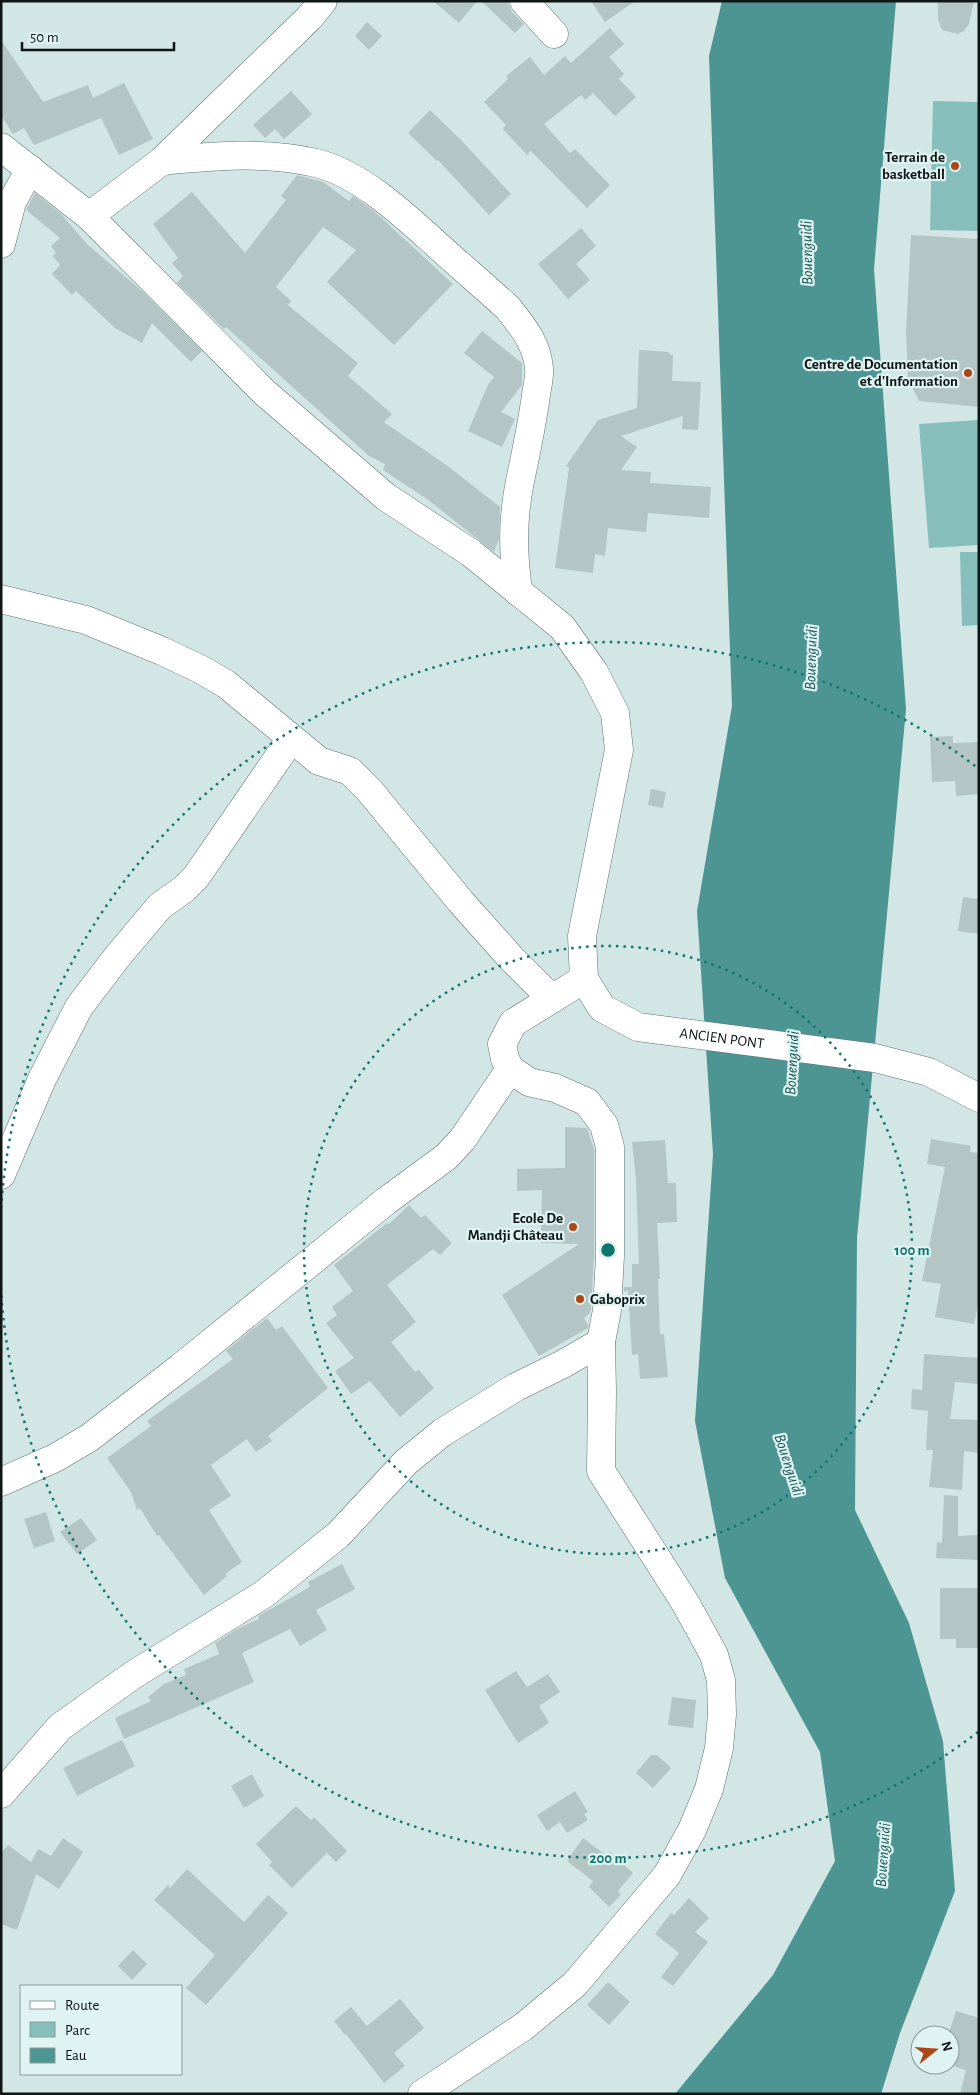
<svg xmlns="http://www.w3.org/2000/svg" width="980" height="2095" font-family="'Alegreya Sans',sans-serif">
<style>
.green{fill:#86bebb}
.water{fill:#4c9593}
.building{fill:#b3c6c5}
.lines{fill:none;stroke-linecap:round;stroke-linejoin:round}
.minor-casing{stroke:#617272;stroke-width:29}
.major-casing{stroke:#617272;stroke-width:29}
.highway-casing{stroke:#617272;stroke-width:29}
.minor{stroke:#fff;stroke-width:28}
.major{stroke:#fff;stroke-width:28}
.highway{stroke:#fff;stroke-width:28}
.ring{fill:none;stroke:#0f766e;stroke-width:2.5;stroke-dasharray:2.5 5}
.poi-dot{fill:#ac4817;stroke:#dff3f2;stroke-width:2}
.labels{text-anchor:middle;dominant-baseline:central;stroke-width:4.5;stroke-linejoin:round;paint-order:stroke}
.poi-label{font-size:15px;font-weight:bold;fill:#0f1615;stroke:#dff3f2;text-anchor:end}
.street-label{font-size:15px;fill:#0f1615;stroke:#dff3f2}
.water-label{font-size:16px;font-style:italic;fill:#185755;stroke:#dff3f2}
.centre{fill:#0f766e;stroke:#dff3f2;stroke-width:2.5}
.ring-label{font-size:15px;text-anchor:middle;font-weight:bold;fill:#0f766e;stroke:#dff3f2;stroke-width:4.5;stroke-linejoin:round;paint-order:stroke}
</style>
<rect width="100%" height="100%" fill="#d2e6e5"/>
<g class="green">
<path d="M933 101 979 102V231L930 230Z"/>
<path d="M979 420V545L929 548 919 424Z"/>
<path d="M960 552H979V625L962 626Z"/>
</g>
<path class="water" d="M722 1H896L874 269 906 709 857 1238 855 1510 909 1623 943 1741 955 1891 900 2033 881 2094H675L773 1975 835 1861 820 1752 725 1578 695 1421 713 1154 697 911 732 706 709 56Z"/>
<g class="building">
<path d="M433 1H477L459 23Z"/>
<path d="M481 1H507L512 12 524 24 515 33Z"/>
<path d="M591 1H635L605 22Z"/>
<path d="M938 1H974L969 24 964 31 958 34 942 30 938 19Z"/>
<path d="M367 22 382 36 369 50 355 36Z"/>
<path d="M610 28 624 44 609 57 624 74 619 79 636 97 615 116 593 93 585 100 581 95 544 124 570 153 575 149 610 185 587 208 531 151 527 155 503 129 506 125 484 102 508 79 506 76 530 57 544 75 565 56 571 63Z"/>
<path d="M1 40 43 102 88 85 93 98 124 83 153 139 119 155 101 118 34 145 24 128 13 134 1 115Z"/>
<path d="M291 91 312 114 284 139 275 129 265 138 253 125Z"/>
<path d="M430 110 462 141 511 194 489 215 438 160 437 161 408 133Z"/>
<path d="M297 175 323 182 349 201 353 196 356 198 375 212 453 284 394 345 327 282 356 250 323 227 276 287 291 301 288 305 358 363 348 376 392 414 384 422 449 467 500 507 499 539 494 552 427 499 383 470 385 464 369 456 226 327 224 329 177 283 183 276 172 263 178 258 153 224 192 192 245 253 286 200 281 196Z"/>
<path d="M35 193 61 214 88 245 143 292 202 351 191 362 152 323 142 343 115 328 76 291 72 295 52 274 60 265 53 256 56 253 51 246 60 238 26 210Z"/>
<path d="M581 228 596 246 576 264 590 280 568 299 538 264Z"/>
<path d="M911 235 979 239V407L919 401 908 378 906 333Z"/>
<path d="M482 331 522 363V385L501 412 515 419 502 447 468 431 488 385 494 377 464 353Z"/>
<path d="M639 350 669 352 670 355H673L672 381 701 382 698 430 682 429 683 416 621 436 637 447 621 470 651 472 650 483 711 487 709 518 648 513 646 532 608 528 605 556 595 554 593 573 555 568 569 468 566 466 598 420 637 408Z"/>
<path d="M953 736V743L979 742V794L956 796 955 781 932 782 930 737Z"/>
<path d="M651 789 666 792 663 808 648 805Z"/>
<path d="M963 897 979 899V934L958 931Z"/>
<path d="M565 1127 587 1128 594 1149V1256L591 1308 590 1313 584 1318 588 1325V1328L539 1356 502 1295 579 1244 541 1243 542 1190 517 1191V1169L565 1168Z"/>
<path d="M931 1139 971 1146 970 1152 979 1153V1300L974 1324 935 1317 941 1284 922 1281 945 1167 927 1164Z"/>
<path d="M665 1140 668 1183H676L677 1222 657 1223 660 1279H658L660 1334H664L668 1377 640 1379 638 1354 632 1355 628 1290 624 1292V1287H632V1264H639L636 1180 632 1142Z"/>
<path d="M409 1205 421 1218 425 1215 452 1243 440 1255 433 1249 387 1285 416 1322 391 1342 415 1372 419 1370 434 1388 400 1417 370 1381 351 1394 335 1371 354 1358 326 1323 337 1315 332 1307 353 1291 334 1265 387 1223 389 1224Z"/>
<path d="M267 1318 276 1330 282 1326 328 1388 268 1436 272 1441 256 1452 247 1439 211 1465 231 1496 209 1510 242 1562 225 1574 227 1576 204 1595 159 1535 157 1536 140 1508 137 1510 131 1492 107 1458 151 1426 147 1421 233 1359 226 1351Z"/>
<path d="M924 1354 979 1358V1384L955 1382 950 1419 979 1420V1453L964 1451 962 1490 929 1487 933 1450H926L928 1411 911 1409 912 1389 922 1390Z"/>
<path d="M944 1495 958 1496V1536L979 1535V1560L936 1558 937 1542 942 1543Z"/>
<path d="M46 1512 55 1541 34 1548 24 1519Z"/>
<path d="M81 1518 97 1540 77 1554 60 1532Z"/>
<path d="M342 1564 355 1589 316 1610 327 1630 300 1646 290 1629 242 1653 254 1682 124 1739 115 1718 151 1701 148 1697 164 1684 186 1675 184 1669 219 1654 215 1643 237 1629 259 1619 258 1616 310 1587 308 1582Z"/>
<path d="M940 1588H979V1648H956V1639H940Z"/>
<path d="M516 1671 527 1687 548 1674 560 1692 539 1706 549 1723 518 1743 485 1690Z"/>
<path d="M672 1697 696 1700 693 1728 668 1725Z"/>
<path d="M122 1740 135 1766 77 1796 63 1768Z"/>
<path d="M651 1755H657L671 1768 653 1788 636 1773Z"/>
<path d="M252 1774 264 1796 244 1808 231 1786Z"/>
<path d="M575 1791 588 1812 584 1814 588 1820 567 1833 560 1822 547 1831 537 1815Z"/>
<path d="M296 1806 311 1820 314 1817 347 1851 336 1862 327 1853 292 1888 269 1865 272 1862 256 1844Z"/>
<path d="M63 1838 83 1852 59 1889 36 1874 17 1930 1 1924V1853L8 1845 31 1862 38 1849 51 1856Z"/>
<path d="M583 1838 607 1856 610 1852 633 1873 618 1891 621 1895 609 1907 589 1887 593 1881 567 1861Z"/>
<path d="M187 1869 244 1922 268 1895 288 1913 206 2005 186 1988 215 1955 154 1900 168 1885 170 1888Z"/>
<path d="M689 1898 709 1918 695 1932 708 1942 673 1986 661 1977 679 1953 655 1934 671 1913 674 1915Z"/>
<path d="M133 1950 147 1964 132 1980 118 1966Z"/>
<path d="M608 1982 630 2002 609 2025 587 2005Z"/>
<path d="M400 1999 424 2028 394 2053 405 2066 384 2083 346 2034 345 2035 334 2021 351 2007 367 2026Z"/>
<path d="M956 2011 979 2018V2094H960L966 2070 949 2065 950 2035H948Z"/>
</g>
<g class="lines">
<g class="minor-casing">
<g id="minor">
<path d="M524 1 554 34"/>
<path d="M162 161C214 156 265 151 316 163 359 173 403 214 435 243 459 265 484 286 508 308 523 327 537 344 539 368 540 377 537 387 536 395 532 424 526 453 520 481 512 521 513 552 518 592"/>
<path id="s1" d="M89 216 264 392 386 497 471 553 562 627 594 672 615 713 619 750 582 936 584 979 602 1008 638 1027 875 1058 929 1072 979 1098"/>
<path d="M1 244 12 202 30 169"/>
<path d="M1 599 86 620 162 651 200 669 226 684 319 761 350 771 369 790 461 902 511 958 552 999"/>
<path d="M1 1175 42 1079 79 1007 117 957 160 906 184 889 196 877 291 739"/>
<path d="M1 1482 55 1458 89 1438 181 1367 386 1201 446 1157 462 1140 510 1069"/>
<path d="M422 2094 523 2027 575 1984 667 1875 692 1830 709 1789 719 1748 722 1714 721 1680 714 1655 686 1604 601 1471 602 1391 601 1342"/>
</g>
</g>
<g class="major-casing">
<path id="major" d="M1 1794 60 1727 133 1675 264 1594 338 1535 406 1462 443 1432 516 1387 563 1364 601 1342 607 1310 610 1256V1147L604 1125 587 1102 555 1088 529 1082 510 1069 505 1059 502 1044 513 1023 584 979"/>
</g>
<g class="highway-casing">
<path id="highway" d="M1 147 89 216 162 161 309 18 323 1"/>
</g>
<use href="#minor" class="minor"/>
<use href="#major" class="major"/>
<use href="#highway" class="highway"/>
</g>
<g class="ring">
<circle cx="608" cy="1250" r="304"/>
<path d="M978 1732A608 608 0 0 1 1 1292M1 1208A608 608 0 0 1 978 768"/>
</g>
<g class="poi-dot">
<circle cx="955" cy="166" r="5"/>
<circle cx="968" cy="373" r="5"/>
<circle cx="573" cy="1227" r="5"/>
<circle cx="580" cy="1299" r="5"/>
</g>
<g class="labels">
<g class="poi-label">
<text x="945" y="157">Terrain de<tspan x="945" dy="17">basketball</tspan></text>
<text x="958" y="364">Centre de Documentation<tspan x="958" dy="17">et d'Information</tspan></text>
<text x="563" y="1218">Ecole De<tspan x="563" dy="17">Mandji Château</tspan></text>
<text x="590" y="1299" text-anchor="start">Gaboprix</text>
</g>
<g class="street-label">
<text stroke="none"><textPath href="#s1" startOffset="1159">ANCIEN PONT</textPath></text>
</g>
<g class="water-label">
<text transform="translate(807 253) rotate(-91)">Bouenguidi</text>
<text transform="translate(811 658) rotate(-88)">Bouenguidi</text>
<text transform="translate(792 1063) rotate(-87)">Bouenguidi</text>
<text transform="translate(789 1465) rotate(72)">Bouenguidi</text>
<text transform="translate(883 1855) rotate(-86)">Bouenguidi</text>
</g>
</g>
<circle cx="608" cy="1250" r="8" class="centre"/>
<g class="ring-label">
<text x="912" y="1255">100 m</text>
<text x="608" y="1863">200 m</text>
</g>
<rect width="980" height="2095" fill="none" stroke="#0f1615" stroke-width="5"/>
<rect x="20" y="1985" width="162" height="90" fill="#dff3f2" stroke="#8c9b9a"/>
<rect x="30" y="2001" width="25" height="8" fill="#ffffff" stroke="#8c9b9a"/>
<text x="65" y="2010" font-size="15" fill="#0f1615">Route</text>
<rect x="30" y="2022" width="25" height="15" fill="#86bebb" stroke="#8c9b9a"/>
<text x="65" y="2035" font-size="15" fill="#0f1615">Parc</text>
<rect x="30" y="2048" width="25" height="15" fill="#4c9593" stroke="#8c9b9a"/>
<text x="65" y="2060" font-size="15" fill="#0f1615">Eau</text>
<g transform="translate(935 2050) rotate(73)"><circle r="24" fill="#dff3f2" stroke="#8c9b9a"/>
<path d="M0-4L9 19L0 12L-9 19Z" fill="#ac4817"/>
<text y="-8" font-size="14" font-weight="bold" text-anchor="middle" fill="#0f1615">N</text>
</g>
<path d="M22 42v8h152v-8" fill="none" stroke="#0f1615" stroke-width="2.5"/>
<text x="30" y="42" font-size="15" fill="#0f1615" stroke="#dff3f2" stroke-width="4" paint-order="stroke">50 m</text>
</svg>
